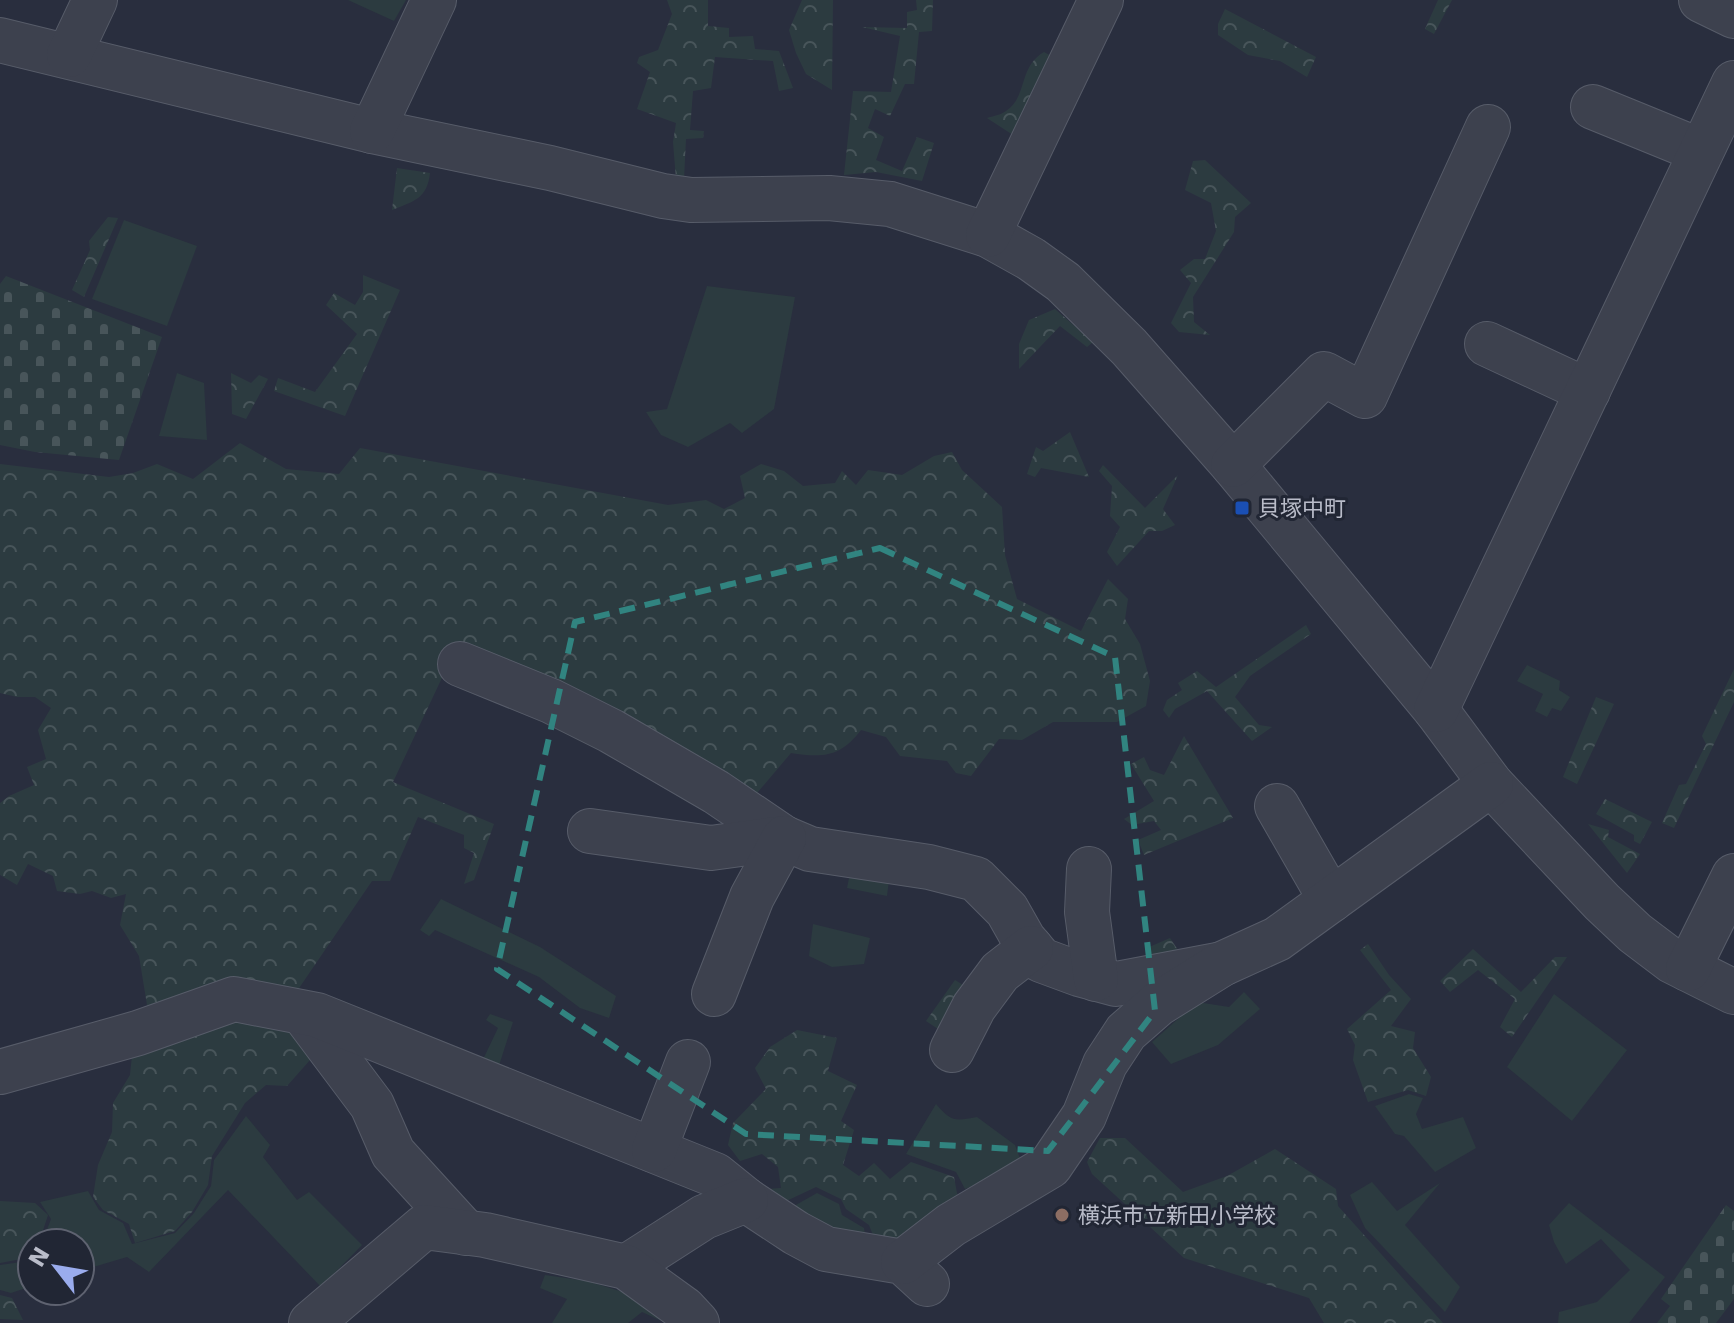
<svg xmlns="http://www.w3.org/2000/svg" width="1734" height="1323" font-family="'DejaVu Sans','Noto Sans JP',sans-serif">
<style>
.green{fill:#2c3b40}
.forest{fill:url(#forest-crowns)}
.cemetery{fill:url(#cemetery-stones)}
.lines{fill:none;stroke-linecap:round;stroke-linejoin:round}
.minor-casing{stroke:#575c69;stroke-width:46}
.minor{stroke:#3d414e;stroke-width:44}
.marked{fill:none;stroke:#318480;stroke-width:6;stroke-dasharray:16 10;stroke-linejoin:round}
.transit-dot{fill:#1a4fb4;stroke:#212634;stroke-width:3}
.education-dot{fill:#8d6e63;stroke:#212634;stroke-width:3}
.labels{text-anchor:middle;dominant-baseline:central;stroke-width:6;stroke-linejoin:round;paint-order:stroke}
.poi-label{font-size:22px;fill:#b9bcc9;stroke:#212634;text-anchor:start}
</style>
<defs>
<pattern id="forest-crowns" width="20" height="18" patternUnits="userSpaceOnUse" patternTransform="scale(2)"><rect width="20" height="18" fill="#2c3b40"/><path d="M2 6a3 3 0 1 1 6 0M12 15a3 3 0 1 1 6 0" fill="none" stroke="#48555a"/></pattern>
<pattern id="cemetery-stones" width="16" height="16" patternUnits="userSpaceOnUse" patternTransform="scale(2)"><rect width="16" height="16" fill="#2c3b40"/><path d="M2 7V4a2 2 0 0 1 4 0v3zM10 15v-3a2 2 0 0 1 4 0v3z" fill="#48555a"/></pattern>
</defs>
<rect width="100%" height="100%" fill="#292e3e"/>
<g class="green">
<path d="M348 0H406L394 21Z"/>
<path d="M124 220 197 246 167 326 92 299Z"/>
<path d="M707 286 795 297 774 409 742 433 730 423 688 447 661 435 646 412 667 409Z"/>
<path d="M177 373 204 383 207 440 159 436Z"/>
<path d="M1527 665 1560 681 1559 690 1570 697 1561 711 1552 708 1547 717 1535 711 1543 694 1517 681Z"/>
<path d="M851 868 890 873 887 896 847 888Z"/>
<path d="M441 899 540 947 616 996 609 1018 580 1008 539 977 435 930 429 936 420 930Z"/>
<path d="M813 924 870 938 864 964 832 967 809 956Z"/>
<path d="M1244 992 1260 1009 1218 1045 1171 1064 1152 1042 1197 1002 1229 1007Z"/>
<path d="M1554 994 1627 1050 1572 1121 1507 1067Z"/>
<path d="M490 1014 513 1022 495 1078 477 1072 498 1028 486 1020Z"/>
<path d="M1409 1094 1423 1098 1416 1114 1422 1129 1463 1117 1476 1148 1435 1172 1404 1136 1395 1134 1375 1106Z"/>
<path d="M936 1104C951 1122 955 1121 977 1117L1015 1145 1023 1166 965 1189 956 1172 906 1154Z"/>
<path d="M246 1116 270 1145 263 1157 297 1200 309 1192 362 1245 321 1287 228 1190 149 1272 127 1257 80 1271V1243H34L43 1240 51 1219 40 1202 88 1191 99 1210 123 1223 132 1244 175 1233 194 1213 211 1186 214 1160Z"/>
<path d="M1372 1182 1397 1211 1440 1183 1405 1225 1460 1287 1445 1312 1365 1228 1350 1195Z"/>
<path d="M817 1193 839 1204 842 1215 864 1228 866 1240 787 1210Z"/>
<path d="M1569 1203 1665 1277 1629 1323H1558L1559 1312 1597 1302 1630 1270 1601 1239 1566 1264 1554 1242 1549 1225Z"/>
<path d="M32 1244V1286L11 1293 0 1290V1265L21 1262Z"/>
<path d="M545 1275 587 1281 646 1299 666 1323 642 1312 628 1323H552L567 1299 540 1288Z"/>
</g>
<g class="forest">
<path d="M667 0H708V26L729 28V37L753 36 755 49 779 51 793 88 779 91 773 61 715 57 711 88 693 91 690 130 704 131 703 138 686 139 684 179H676L673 142 676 123 637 109 650 72 637 63 639 57 658 50 672 14Z"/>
<path d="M802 0H833L832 90 806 74 796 53 789 30Z"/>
<path d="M916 0H933L932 31 919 32 914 84H905L890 116 875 109 868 128 884 137 876 160 902 171 917 137 934 143 922 181 876 172 844 175 853 91 891 92 900 36 862 27 907 28V12L917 10Z"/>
<path d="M1438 0H1452L1434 34 1425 29Z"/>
<path d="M1225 9 1316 57 1307 77 1280 61 1248 55 1218 35V24Z"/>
<path d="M1044 52 1053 57 1013 135 987 118C993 116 1001 115 1006 111 1028 97 1018 67 1044 52Z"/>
<path d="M1205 160 1251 203 1235 217 1234 232 1193 297 1194 322 1210 335 1179 332 1171 323 1191 283 1180 270 1194 259H1205L1216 231 1211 203 1185 190 1193 161Z"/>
<path d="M397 168 430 173C427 199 414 201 392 210Z"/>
<path d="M108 217 118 218 84 297 72 290 90 250 89 241Z"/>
<path d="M363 275 400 290 345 416 274 391 278 378 315 392 357 334 326 305 334 293 355 305 363 292Z"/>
<path d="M1055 309 1093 342 1087 347 1060 326 1019 369V344L1029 320Z"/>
<path d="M231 373 251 383 259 375 268 379 246 419 232 414Z"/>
<path d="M1070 432 1089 477 1041 468 1035 477 1027 474 1036 447 1043 451Z"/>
<path d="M240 443 286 469 339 474 360 448 668 505 706 500 724 509 745 498 740 476 761 464 784 471 803 486 835 483 842 471 856 485 868 470 902 475 934 456 952 452 962 470 1002 507 1005 555 1017 599 1081 631 1108 579 1128 599 1125 619 1140 644 1150 681 1146 706 1117 722H1053L1022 740 999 739 971 776 956 773 947 761 900 756 886 737 861 730C840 757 824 758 791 753L752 799 455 650 393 782 494 824 474 880 464 884 474 853 464 848V835L418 817 390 881H372L295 994 148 1011 139 956 120 925 126 894 111 898 92 891 80 894 57 891 53 876 28 864 17 885 0 875V803L9 796 34 785 27 767 46 759 38 730 51 708 35 697H17L0 693V464L109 477 133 473 157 464 193 479Z"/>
<path d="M1103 465 1145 508 1178 475 1163 509 1175 525 1162 531H1149L1117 566 1107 552 1120 527 1110 516 1112 486 1099 471Z"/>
<path d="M1306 625 1311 634 1250 676 1235 697 1259 725 1272 727 1252 741 1207 691 1175 709 1169 718 1163 710 1167 700 1182 690 1178 683 1197 671 1216 687Z"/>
<path d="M1734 669V702L1674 828 1662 823 1679 785 1686 784 1706 744 1702 736Z"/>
<path d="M1596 697 1614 704 1577 784 1563 777Z"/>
<path d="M1184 736 1233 818 1144 855 1138 840 1161 830 1154 821 1132 825 1124 819 1154 801 1131 764 1144 757 1150 770 1164 775Z"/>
<path d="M1605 799 1652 822 1640 844 1634 841V835L1596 814Z"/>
<path d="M1588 824 1609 830 1608 837 1640 854 1627 873Z"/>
<path d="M1170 938 1180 953 1152 967 1147 948Z"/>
<path d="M1368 944 1389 975 1411 999 1391 1026 1415 1032 1413 1048 1431 1077 1426 1096 1408 1090 1368 1102 1353 1060 1355 1045 1347 1029 1391 990 1360 950Z"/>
<path d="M1473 949 1521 992 1555 957H1567L1512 1037 1500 1027 1515 999 1478 970 1450 992 1440 981Z"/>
<path d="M955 980 971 990 947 1035 926 1021Z"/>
<path d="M236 1015 299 1026 318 1051 287 1086 266 1085 245 1103 212 1156 208 1185 192 1212 175 1231 135 1243 129 1224 103 1210 93 1197 98 1165 112 1132 113 1103 130 1075 133 1046Z"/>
<path d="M797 1030 837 1038 828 1071 857 1085 841 1121 854 1130 843 1165 859 1176 874 1163 890 1179 911 1162 954 1177 959 1204 905 1238 875 1240 869 1225 846 1209 841 1199 816 1187 782 1203 768 1189 781 1188 778 1167 762 1154 740 1161 728 1145 733 1123 766 1089 755 1068 770 1047Z"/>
<path d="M1100 1138H1125L1183 1192 1227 1176 1275 1149 1336 1189 1338 1206 1443 1323H1324L1309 1298 1184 1258 1092 1174 1087 1162Z"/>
<path d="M0 1201 35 1203 48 1215 41 1236 27 1241 21 1259 0 1263Z"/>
<path d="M0 1295 12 1298 23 1320 0 1319Z"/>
</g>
<g class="cemetery">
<path d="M6 276 162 337 119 460 35 452 0 445V284Z"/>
<path d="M1726 1205 1734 1211V1299L1716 1323H1657L1670 1306 1661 1299Z"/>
</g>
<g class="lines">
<g class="minor-casing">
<g id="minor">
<path d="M1701 0 1734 16"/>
<path d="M0 40 372 131 550 168 663 196 691 200 829 198 890 204 988 235 1031 259 1063 282 1129 347 1233 465 1436 710 1491 784 1602 902 1635 933 1672 961 1734 992"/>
<path d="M69 55 95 0"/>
<path d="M1593 107 1701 151"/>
<path d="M372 131 434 0"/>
<path d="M988 235 1101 0"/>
<path d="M1487 344 1588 391"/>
<path d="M1233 465 1324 374 1365 396 1488 127"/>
<path d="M460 664 551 701 611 731 716 792 784 838 810 849 929 867 976 879 1007 910 1024 940 1041 960 1079 974 1116 984 1222 964"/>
<path d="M1436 710 1734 83"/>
<path d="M1277 806 1331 900"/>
<path d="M590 831 711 848 784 838"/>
<path d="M1089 869 1087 912 1096 979"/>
<path d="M1688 969 1734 876"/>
<path d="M714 994 752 897 784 838"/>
<path d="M303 1013 372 1105 393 1153 466 1233"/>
<path d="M952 1050 974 1007 1000 972 1031 948"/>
<path d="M0 1072 138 1033 234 999 317 1015 715 1175 746 1200 796 1233 826 1249 903 1262 927 1284"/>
<path d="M654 1150 688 1062"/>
<path d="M903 1262 951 1225 1050 1166 1084 1116 1105 1064 1126 1032 1158 1004 1222 964 1277 939 1491 784"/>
<path d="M626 1267 704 1217 746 1200"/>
<path d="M311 1323 424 1227 485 1235 626 1267 684 1309 697 1323"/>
</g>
</g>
<use href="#minor" class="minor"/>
</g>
<path class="marked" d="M880 548 1115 657 1155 1011 1048 1151 746 1134 497 969 575 622Z"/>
<rect class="transit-dot" x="1234" y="500" width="16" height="16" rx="4"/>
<circle class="education-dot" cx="1062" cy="1215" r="8"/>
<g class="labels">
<g class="poi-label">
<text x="1258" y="508">貝塚中町</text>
<text x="1078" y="1215">横浜市立新田小学校</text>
</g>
</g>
<g transform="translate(56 1267) rotate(301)"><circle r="38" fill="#212634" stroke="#5e6270" stroke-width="2"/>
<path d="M0-6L14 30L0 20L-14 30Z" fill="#9aaced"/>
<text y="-12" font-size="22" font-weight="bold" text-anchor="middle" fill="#b9bcc9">N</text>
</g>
</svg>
